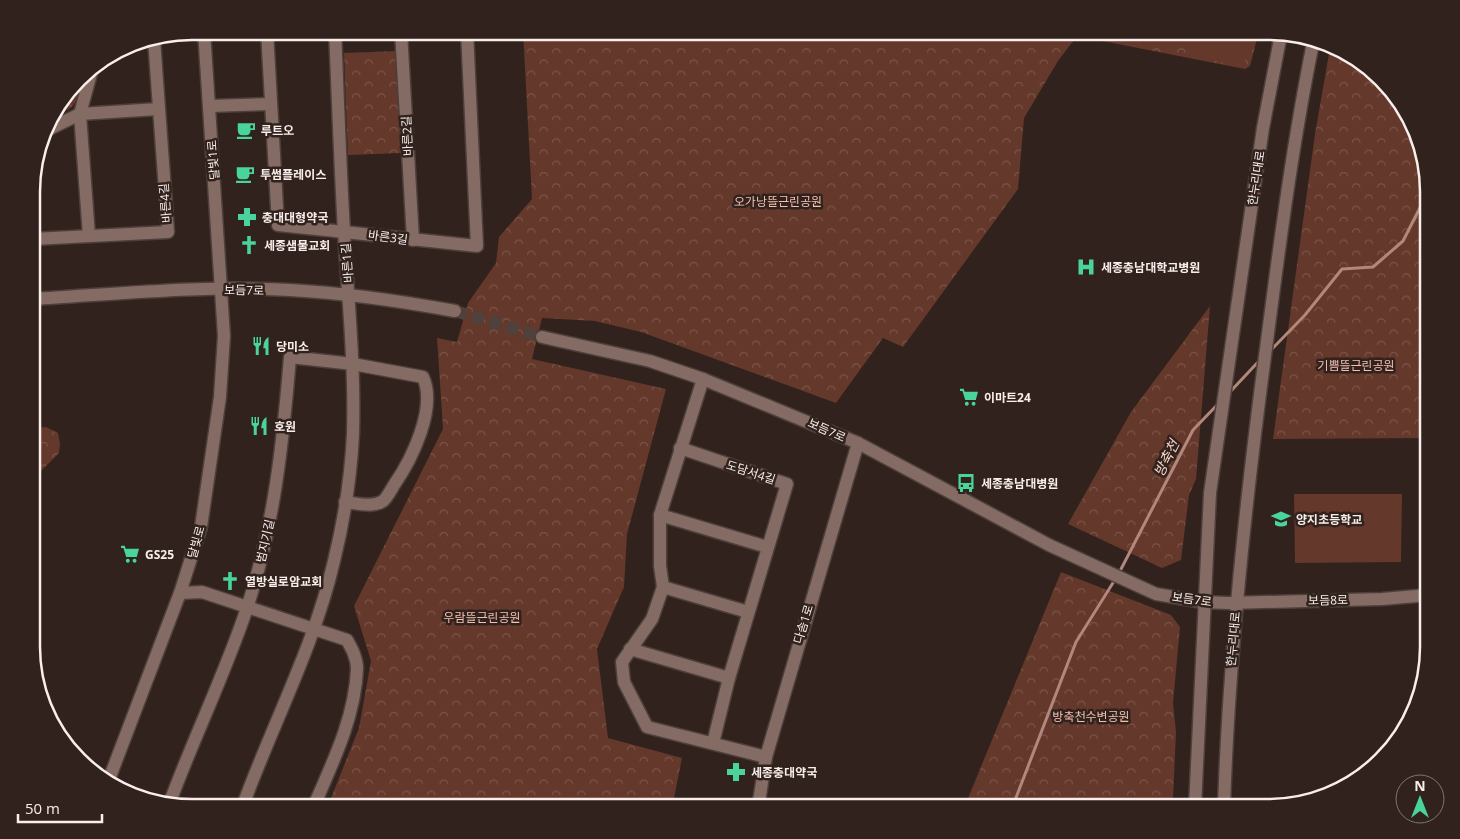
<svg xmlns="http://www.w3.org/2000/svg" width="1460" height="839" font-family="'Open Sans','Noto Sans KR',sans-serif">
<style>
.forest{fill:url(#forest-crowns)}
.garden{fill:#64382a}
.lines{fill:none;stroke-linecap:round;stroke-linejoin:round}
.stream{stroke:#b1887b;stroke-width:3}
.minor-tunnel{stroke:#4f413c;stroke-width:12;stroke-dasharray:12 6;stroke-linecap:butt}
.minor-casing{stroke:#4d3f3a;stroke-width:15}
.minor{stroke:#846b63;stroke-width:12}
.labels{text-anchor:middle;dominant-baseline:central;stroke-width:5;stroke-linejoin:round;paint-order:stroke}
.poi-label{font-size:12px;font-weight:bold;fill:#f9eeeb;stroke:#31221d;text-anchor:start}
.street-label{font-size:12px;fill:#f9eeeb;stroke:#31221d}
.park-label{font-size:12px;fill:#f4c0b0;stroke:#31221d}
.water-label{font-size:14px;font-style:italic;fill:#f8d4c9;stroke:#31221d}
.rim{fill:none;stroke:#f9eeeb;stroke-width:2.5}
</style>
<defs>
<pattern id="forest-crowns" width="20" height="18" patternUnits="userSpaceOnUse" patternTransform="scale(1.25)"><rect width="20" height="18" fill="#64382a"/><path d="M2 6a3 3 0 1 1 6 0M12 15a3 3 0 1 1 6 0" fill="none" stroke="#7b5549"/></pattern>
</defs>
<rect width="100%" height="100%" fill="#31221d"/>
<g class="forest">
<path d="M523 31H1259L1250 66 1245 69 1077 36 1058 61 1024 118 1018 189 903 347 883 338 836 403 641 332 595 321 542 318 532 359 666 389 627 534 624 587 597 649 608 738 682 758 672 808H327L359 728 371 661 354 606 443 429 437 338 457 342 468 303 496 263 499 237 532 199Z"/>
<path d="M1330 48 1348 53 1402 103 1428 181V438L1273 439 1315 134Z"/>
<path d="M397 51 401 153 348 155 344 53Z"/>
<path d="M76 84 82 85C76 108 71 109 49 119Z"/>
<path d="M1210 306 1196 479 1189 495 1181 560 1162 568 1068 524 1131 412Z"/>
<path d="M46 427 58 433 60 444 59 453 38 474 33 472V428Z"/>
<path d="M1061 572 1171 615 1180 627 1173 703 1176 732 1173 800 1094 799 1090 807 964 808Z"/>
</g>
<g class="garden">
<path d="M1201 31H1251L1243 67 1196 56Z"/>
<path d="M1294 494H1402L1401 562 1295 563Z"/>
</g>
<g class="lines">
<g class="stream">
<path d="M1271 350 1305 315 1342 269 1373 267 1403 241 1428 192"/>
<path d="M1229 393 1259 361"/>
<path d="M1119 573 1193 430 1218 404"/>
<path d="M1012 808 1076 642 1116 578"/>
</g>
<path class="minor-tunnel" d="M455 311 542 337"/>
<g class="minor-casing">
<g id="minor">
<path d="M267 31 278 225 477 246 467 31"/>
<path d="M401 31 413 240"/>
<path d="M210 106 270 104"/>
<path d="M45 131 80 114 158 109"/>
<path d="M89 236 80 114 93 66"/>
<path d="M33 239 168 232 154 39"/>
<path d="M33 299C118 294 204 285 290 290 346 293 400 301 455 311"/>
<path d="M542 337 650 361 703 379 858 443 1049 545 1156 594 1203 602 1228 603 1382 599 1428 595"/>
<path d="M703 379 660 515V566L663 587 652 619 622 662 624 682 647 727 766 757"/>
<path d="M680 448 787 484 729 678 713 743"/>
<path d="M660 515 767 547"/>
<path d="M663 587 748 612"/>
<path d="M180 593 202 592 347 640C352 649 357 658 357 669 355 718 332 764 313 808"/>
<path d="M630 649 729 678"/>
<path d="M108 782 180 593 201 527 220 397 224 336 204 31"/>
<path d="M170 802C194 737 225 674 247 608 274 527 283 442 290 357L353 364 423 377C437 408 412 459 394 485 391 490 387 498 383 501 373 508 356 503 345 502"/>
<path d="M1195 807 1210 493 1263 128 1281 34"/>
<path d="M1224 807C1229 651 1246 496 1267 341 1280 241 1293 142 1313 43"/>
<path d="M242 808C272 725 314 647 334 561 344 520 351 476 353 434 355 366 348 299 344 231 340 164 338 98 335 31"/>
<path d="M758 808 766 757 858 443"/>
</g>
</g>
<use href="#minor" class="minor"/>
</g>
<defs>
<g id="cafe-bare" transform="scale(1.5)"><path d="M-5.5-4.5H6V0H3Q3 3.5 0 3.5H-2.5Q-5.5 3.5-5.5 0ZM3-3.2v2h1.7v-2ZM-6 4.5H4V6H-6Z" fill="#49d49d" stroke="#31221d" stroke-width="2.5" paint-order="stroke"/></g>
<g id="pharmacy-bare" transform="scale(1.5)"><path d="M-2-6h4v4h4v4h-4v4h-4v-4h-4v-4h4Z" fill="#49d49d" stroke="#31221d" stroke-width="2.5" paint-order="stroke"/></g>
<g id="church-bare" transform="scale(1.5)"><path d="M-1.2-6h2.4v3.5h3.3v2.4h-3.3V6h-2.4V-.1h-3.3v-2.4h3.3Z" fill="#49d49d" stroke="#31221d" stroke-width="2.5" paint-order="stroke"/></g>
<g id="hospital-bare" transform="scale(1.5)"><path d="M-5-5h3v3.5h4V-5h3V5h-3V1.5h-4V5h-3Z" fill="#49d49d" stroke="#31221d" stroke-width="2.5" paint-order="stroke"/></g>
<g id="restaurant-bare" transform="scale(1.5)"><path d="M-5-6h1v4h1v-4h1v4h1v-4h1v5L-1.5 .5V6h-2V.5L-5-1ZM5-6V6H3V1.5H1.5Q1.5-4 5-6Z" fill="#49d49d" stroke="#31221d" stroke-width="2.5" paint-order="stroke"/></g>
<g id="supermarket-bare" transform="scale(1.5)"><path d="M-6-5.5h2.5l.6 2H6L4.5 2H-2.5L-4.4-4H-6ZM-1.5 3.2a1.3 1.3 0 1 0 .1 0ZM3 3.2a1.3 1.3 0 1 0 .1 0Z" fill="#49d49d" stroke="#31221d" stroke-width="2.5" paint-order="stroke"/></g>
<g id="bus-bare" transform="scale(1.5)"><path d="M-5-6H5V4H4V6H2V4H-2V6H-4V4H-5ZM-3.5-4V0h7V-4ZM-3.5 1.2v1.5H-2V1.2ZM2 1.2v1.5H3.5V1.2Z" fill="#49d49d" stroke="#31221d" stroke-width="2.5" paint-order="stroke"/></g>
<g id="school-bare" transform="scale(1.5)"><path d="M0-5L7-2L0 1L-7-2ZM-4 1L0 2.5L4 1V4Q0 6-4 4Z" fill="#49d49d" stroke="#31221d" stroke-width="2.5" paint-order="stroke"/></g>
</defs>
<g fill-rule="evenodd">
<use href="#cafe-bare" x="246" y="130"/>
<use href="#cafe-bare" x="245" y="174"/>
<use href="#pharmacy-bare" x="247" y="217"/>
<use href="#church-bare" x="249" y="245"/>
<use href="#hospital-bare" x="1086" y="267"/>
<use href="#restaurant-bare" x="261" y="346"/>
<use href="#supermarket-bare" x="969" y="397"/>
<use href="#restaurant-bare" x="259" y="426"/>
<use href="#bus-bare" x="966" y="483"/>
<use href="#school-bare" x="1281" y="519"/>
<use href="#supermarket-bare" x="130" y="554"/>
<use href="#church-bare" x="230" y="581"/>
<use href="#pharmacy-bare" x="736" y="772"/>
</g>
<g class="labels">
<g class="poi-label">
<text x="261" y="130">루트오</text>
<text x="260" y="174">투썸플레이스</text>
<text x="262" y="217">충대대형약국</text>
<text x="264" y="245">세종샘물교회</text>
<text x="1101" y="267">세종충남대학교병원</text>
<text x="276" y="346">당미소</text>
<text x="984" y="397">이마트24</text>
<text x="274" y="426">호원</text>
<text x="981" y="483">세종충남대병원</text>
<text x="1296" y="519">양지초등학교</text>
<text x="145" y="554">GS25</text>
<text x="245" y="581">열방실로암교회</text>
<text x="751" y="772">세종충대약국</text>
</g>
<g class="street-label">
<text transform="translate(407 136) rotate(-93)">바른2길</text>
<text transform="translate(213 160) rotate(-94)">달빛1로</text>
<text transform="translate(1256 178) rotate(-81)">한누리대로</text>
<text transform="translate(165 203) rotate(-95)">바른4길</text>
<text transform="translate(388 237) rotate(8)">바른3길</text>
<text transform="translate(347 263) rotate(-94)">바른1길</text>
<text transform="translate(244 290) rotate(1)">보듬7로</text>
<text transform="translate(827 430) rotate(24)">보듬7로</text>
<text transform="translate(751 472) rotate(18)">도담서4길</text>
<text transform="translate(265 541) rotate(-77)">범지기길</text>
<text transform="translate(196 542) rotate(-74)">달빛로</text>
<text transform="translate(1192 599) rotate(8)">보듬7로</text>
<text transform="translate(1328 600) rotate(-1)">보듬8로</text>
<text transform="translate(803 624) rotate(-73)">다솜1로</text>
<text transform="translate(1233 639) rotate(-85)">한누리대로</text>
</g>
<g class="park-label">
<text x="778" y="201">오가낭뜰근린공원</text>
<text x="1356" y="365">기쁨뜰근린공원</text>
<text x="482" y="617">우람뜰근린공원</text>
<text x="1091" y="716">방축천수변공원</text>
</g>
<g class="water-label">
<text transform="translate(1166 458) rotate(-63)">방축천</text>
</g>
</g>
<path d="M0 0H1460V839H0ZM192 40H1268A152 152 0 0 1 1420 192V647A152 152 0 0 1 1268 799H192A152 152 0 0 1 40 647V192A152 152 0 0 1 192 40Z" fill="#31221d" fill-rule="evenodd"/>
<path class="rim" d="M192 40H1268A152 152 0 0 1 1420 192V647A152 152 0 0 1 1268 799H192A152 152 0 0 1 40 647V192A152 152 0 0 1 192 40Z"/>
<g transform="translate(1420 799)"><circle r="24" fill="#31221d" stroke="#81746f"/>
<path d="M0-4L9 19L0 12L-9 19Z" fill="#49d49d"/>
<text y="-8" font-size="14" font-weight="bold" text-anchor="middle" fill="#f9eeeb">N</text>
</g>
<path d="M18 814v8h84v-8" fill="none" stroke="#f9eeeb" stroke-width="2.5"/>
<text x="25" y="814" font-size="15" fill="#f9eeeb" stroke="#31221d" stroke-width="4" paint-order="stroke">50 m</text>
</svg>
